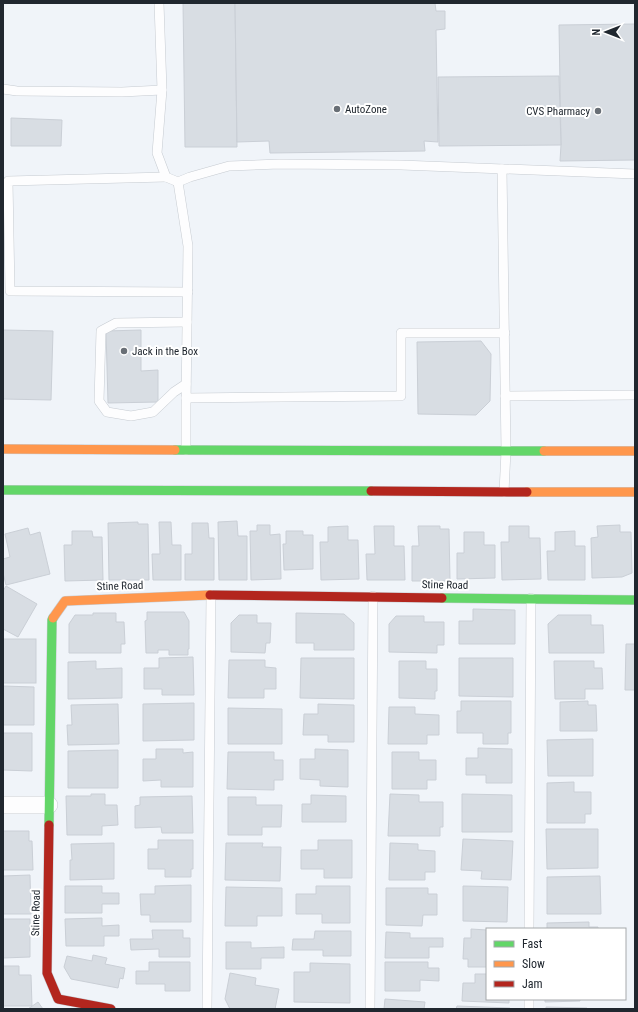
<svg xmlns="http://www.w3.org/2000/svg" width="638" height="1012" font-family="'Roboto Condensed',sans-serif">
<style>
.building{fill:#d8dde3;stroke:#cacfd6}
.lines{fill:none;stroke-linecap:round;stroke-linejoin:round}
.lane-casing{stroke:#c6cbd1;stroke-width:10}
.street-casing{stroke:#c6cbd1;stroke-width:18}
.fast-casing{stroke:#c6cbd1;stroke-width:10}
.slow-casing{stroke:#c6cbd1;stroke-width:10}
.jam-casing{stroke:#c6cbd1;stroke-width:10}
.lane{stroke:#fdfdfe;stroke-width:9}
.street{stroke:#fdfdfe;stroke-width:17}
.fast{stroke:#63d668;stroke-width:9}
.slow{stroke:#ff974d;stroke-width:9}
.jam{stroke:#b3261e;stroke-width:9}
.poi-dot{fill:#696f76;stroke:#fff;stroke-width:1.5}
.labels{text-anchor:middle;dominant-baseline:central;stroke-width:4;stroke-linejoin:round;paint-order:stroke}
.poi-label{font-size:11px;fill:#20272f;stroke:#fff;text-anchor:start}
.street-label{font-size:11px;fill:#20272f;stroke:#fff}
</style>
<rect width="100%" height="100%" fill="#f0f4f9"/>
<g class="building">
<path d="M183 3H235L237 147H185Z"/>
<path d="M235 3H435L436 11H445V29L436 30 438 142 424 141 425 151 270 153 269 141 237 142Z"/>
<path d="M635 24V160L560 161 561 145 559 25Z"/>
<path d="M559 76 561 145 439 146 438 77Z"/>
<path d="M11 118 62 120 61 146H11Z"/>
<path d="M3 330 53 331 51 400 3 399Z"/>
<path d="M141 330V371L158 370V402L108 403 106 331Z"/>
<path d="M481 341 491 354 490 401 476 415 418 414 417 342Z"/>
<path d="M237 521 238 536H247V580H219L218 522Z"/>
<path d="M138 522V524H148L149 580H109L108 523Z"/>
<path d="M159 522H171L172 545H181V580H153L152 554H160Z"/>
<path d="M192 523H208L209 538H214V580H185V554H192Z"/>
<path d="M257 525H270V535L280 534 281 579 251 580 250 531H257Z"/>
<path d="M620 525V532H631L632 573 622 577 592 578 591 538 598 537 597 526Z"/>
<path d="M348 526V540H358L359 579 321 580 320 542H328V527Z"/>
<path d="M374 526H394V546H404L405 580H367L366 554H375Z"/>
<path d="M418 526H440V529H449L450 581H412V546H419Z"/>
<path d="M509 526H529V538H540L541 579 502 580 501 542H509Z"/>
<path d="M28 528 30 535 40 532 50 574 6 585 3 573V559L10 557 5 534Z"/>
<path d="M72 531H92L93 537H102L103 580 65 581 64 545H72Z"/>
<path d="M286 531H303V535H313V569L284 570 283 544H286Z"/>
<path d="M575 531V546H585V580H548L547 551H555V532Z"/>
<path d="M464 532H484V545H495V578L457 579V553H464Z"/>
<path d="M6 586 37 604 18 637 3 629V591Z"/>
<path d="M473 609 515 610V644H459V621H473Z"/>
<path d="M147 612H184L189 621V649H188V655H169V650H158V653H146L145 621 147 620Z"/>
<path d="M93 613H116V622H124L125 644H121V653H69V624L75 615H93Z"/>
<path d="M296 613 344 614 354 623V650H314V643H296Z"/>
<path d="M239 615H257V623H271L270 643H266L265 653 231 652V623Z"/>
<path d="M558 615H591V625H603L604 653H549L548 624Z"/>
<path d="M396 616H424V622H444V645H437V653L389 652V624Z"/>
<rect x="3" y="639" width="33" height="44"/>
<path d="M626 644H635V690H625Z"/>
<path d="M193 657 194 695H162V689H144V668H159V658Z"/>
<path d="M301 658H354V699L300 698Z"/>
<path d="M459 658H513V697L459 696Z"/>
<path d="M229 660H265V667L276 668V689H264V698H228Z"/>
<path d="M96 661V669L122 668V698L68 699V662Z"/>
<path d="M399 661H426V669H437V691H435V699L399 698Z"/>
<path d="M554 661H594V668H602L603 689H585V699H555Z"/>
<path d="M3 686 34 687V725H3Z"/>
<path d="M461 701H511V733H508V744H483V733H457V711H461Z"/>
<path d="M588 701V705H596L597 731H560V702Z"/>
<path d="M194 703V740L143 741V704Z"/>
<path d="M118 704 119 744 68 745 67 725H72L71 705Z"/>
<path d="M318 704 354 705V742H328V735H303L304 714H318Z"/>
<path d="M389 707H415V714L439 715V735H427V744H388Z"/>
<path d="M228 708 282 709V744H228Z"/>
<path d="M3 733H32V771L3 770Z"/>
<path d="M593 739V776H548L547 740Z"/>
<path d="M478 748 512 749V783H486V775H466V758H478Z"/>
<path d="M156 749H183V753L193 752V787H161V780L143 781V759H156Z"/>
<path d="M315 749 348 750V787L320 786V780L300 779V759H315Z"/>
<path d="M118 750V788H68V751Z"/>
<path d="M228 752H274V760H283V780H274V790L227 789Z"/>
<path d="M392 752H419V760H436V780H427V789H392Z"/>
<path d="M574 782V792H591V814H585V823H547V783Z"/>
<path d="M91 794H105V805H117L118 825 102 826V835H67L66 796H91Z"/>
<path d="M390 794 419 795V802H443V827H440V836H388Z"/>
<path d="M462 794 512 795V832H462Z"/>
<path d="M311 795 346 796V822H302V804H311Z"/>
<path d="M192 796 193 833H162L161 827 135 828V806L140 805V797Z"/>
<path d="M228 797H256V805H282L281 827H262V835H228Z"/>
<path d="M546 829H598V868L547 869Z"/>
<path d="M3 831H29V841H32L33 870H3Z"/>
<path d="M463 839 513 841 511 880 481 879 482 871 461 870Z"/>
<path d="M158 840H193V869H191V877H165V869H148V849H158Z"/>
<path d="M318 840H352V878H324V869H301V850H318Z"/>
<path d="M114 843V879L70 880V860H72L71 844Z"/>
<path d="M226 843H263L262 847H281L280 881 225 880Z"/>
<path d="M390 843 418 844V850L435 851V872H425V880H389Z"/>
<path d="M30 875 31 914H3V876Z"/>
<path d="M600 876 601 914H547V877Z"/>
<path d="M191 885V922H150V915H141L140 894H155V886Z"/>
<path d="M65 886H102V893H119V904H102V913H65Z"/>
<path d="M316 886H350V923H322V914H296V894H316Z"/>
<path d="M463 886 508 887 507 922 463 921Z"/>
<path d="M226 887 282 888V916H257V926H225Z"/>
<path d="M386 888H428V894H437V915H423L422 926 386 925Z"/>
<path d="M102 918V926L119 925V936H104V946H66L65 919Z"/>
<path d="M3 919H30V957L3 958Z"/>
<path d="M589 922V927H598V929H547V923Z"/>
<path d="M471 929 487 930V967H468V959H463L464 938H471Z"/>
<path d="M152 930H183V938H190V957H159V949L131 950 130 939H153Z"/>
<path d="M315 931H351V956H323V950H292L293 939H314Z"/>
<path d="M386 932 410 933V938H443V947H429V958H385Z"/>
<path d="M226 942H251V948L284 947V958H261V969H226Z"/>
<path d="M93 955 107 958 105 964 125 968 123 979 120 978 118 988 71 979 64 967 67 956 92 961Z"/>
<path d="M149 962H190V991H165V984H136V971H149Z"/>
<path d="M385 962H428V968H439V981L420 980V991H385Z"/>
<path d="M310 963 350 964V1003L294 1002V972H310Z"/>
<path d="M3 966H19V975H31L32 1006H3Z"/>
<path d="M230 973 256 978 255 985 279 989 275 1009H230L225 999Z"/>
<path d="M475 974H487V999H509V1003L462 1001 463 983H475Z"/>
<path d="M385 999 425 1002 424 1009H430H384Z"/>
<path d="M545 999H580V1001L545 1002Z"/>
<path d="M38 1002 43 1009H28Z"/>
<path d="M457 1006 510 1008V1009H456Z"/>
<path d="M546 1007 587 1008V1009H546Z"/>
</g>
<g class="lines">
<g class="lane-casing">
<g id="lane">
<path d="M159 3 162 90 157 153 166 177 178 182 190 177 229 166 279 164 401 165 635 174"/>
<path d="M3 89 17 91 122 92 162 90"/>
<path d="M502 169 506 451 504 492"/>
<path d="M166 177 8 181 10 291 188 292"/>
<path d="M178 182 188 246 186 406V450"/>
<path d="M186 384 174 392 153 412 131 416 107 412 99 401 101 331 116 323 187 322"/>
<path d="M505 396 635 395"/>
<path d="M186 398 401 396V333H505"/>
<path d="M529 929 531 598"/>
<path d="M207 1009 211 595"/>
<path d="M370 1009 373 596"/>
<path d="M529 1009V999"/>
</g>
</g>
<g class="street-casing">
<path id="street" d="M3 805H49"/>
</g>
<g class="fast-casing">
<g id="fast">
<path d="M175 450 544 451"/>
<path d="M3 490 371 491"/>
<path d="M442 598 635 600"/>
<path d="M49 825 52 620 53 618"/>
</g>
</g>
<g class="slow-casing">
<g id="slow">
<path d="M3 449 175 450"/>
<path d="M544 451H635"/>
<path d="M527 492H635"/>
<path d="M53 618 65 601 210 595"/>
</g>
</g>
<g class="jam-casing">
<g id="jam">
<path d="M371 491 527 492"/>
<path d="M210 595 442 598"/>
<path d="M49 825 47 973 58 999 111 1009"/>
</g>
</g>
<use href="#lane" class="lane"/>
<use href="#street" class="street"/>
<use href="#fast" class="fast"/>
<use href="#slow" class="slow"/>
<use href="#jam" class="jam"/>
</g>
<g class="poi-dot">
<circle cx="337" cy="109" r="4"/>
<circle cx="598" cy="111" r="4"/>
<circle cx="124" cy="351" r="4"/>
</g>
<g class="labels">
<g class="poi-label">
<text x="345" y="109">AutoZone</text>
<text x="590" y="111" text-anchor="end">CVS Pharmacy</text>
<text x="132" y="351">Jack in the Box</text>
</g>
<g class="street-label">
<text transform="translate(445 585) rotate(1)">Stine Road</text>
<text transform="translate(120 586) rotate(-2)">Stine Road</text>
<text transform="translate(36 913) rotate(-89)">Stine Road</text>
</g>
</g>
<rect width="638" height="1012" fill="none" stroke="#20272f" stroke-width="8"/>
<rect x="486" y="928" width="140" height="72" fill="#ffffff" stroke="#a6a9ac"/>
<rect x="494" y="941" width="20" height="6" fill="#63d668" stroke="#a6a9ac"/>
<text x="522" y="948" font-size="12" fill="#20272f">Fast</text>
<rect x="494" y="961" width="20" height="6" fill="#ff974d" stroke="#a6a9ac"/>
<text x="522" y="968" font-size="12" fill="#20272f">Slow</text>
<rect x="494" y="981" width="20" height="6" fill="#b3261e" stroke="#a6a9ac"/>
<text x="522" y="988" font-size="12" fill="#20272f">Jam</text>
<g transform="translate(606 32) rotate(270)" stroke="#ffffff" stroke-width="3" paint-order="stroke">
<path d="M0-3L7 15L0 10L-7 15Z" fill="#20272f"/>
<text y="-6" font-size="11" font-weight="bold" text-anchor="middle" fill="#20272f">N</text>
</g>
</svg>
